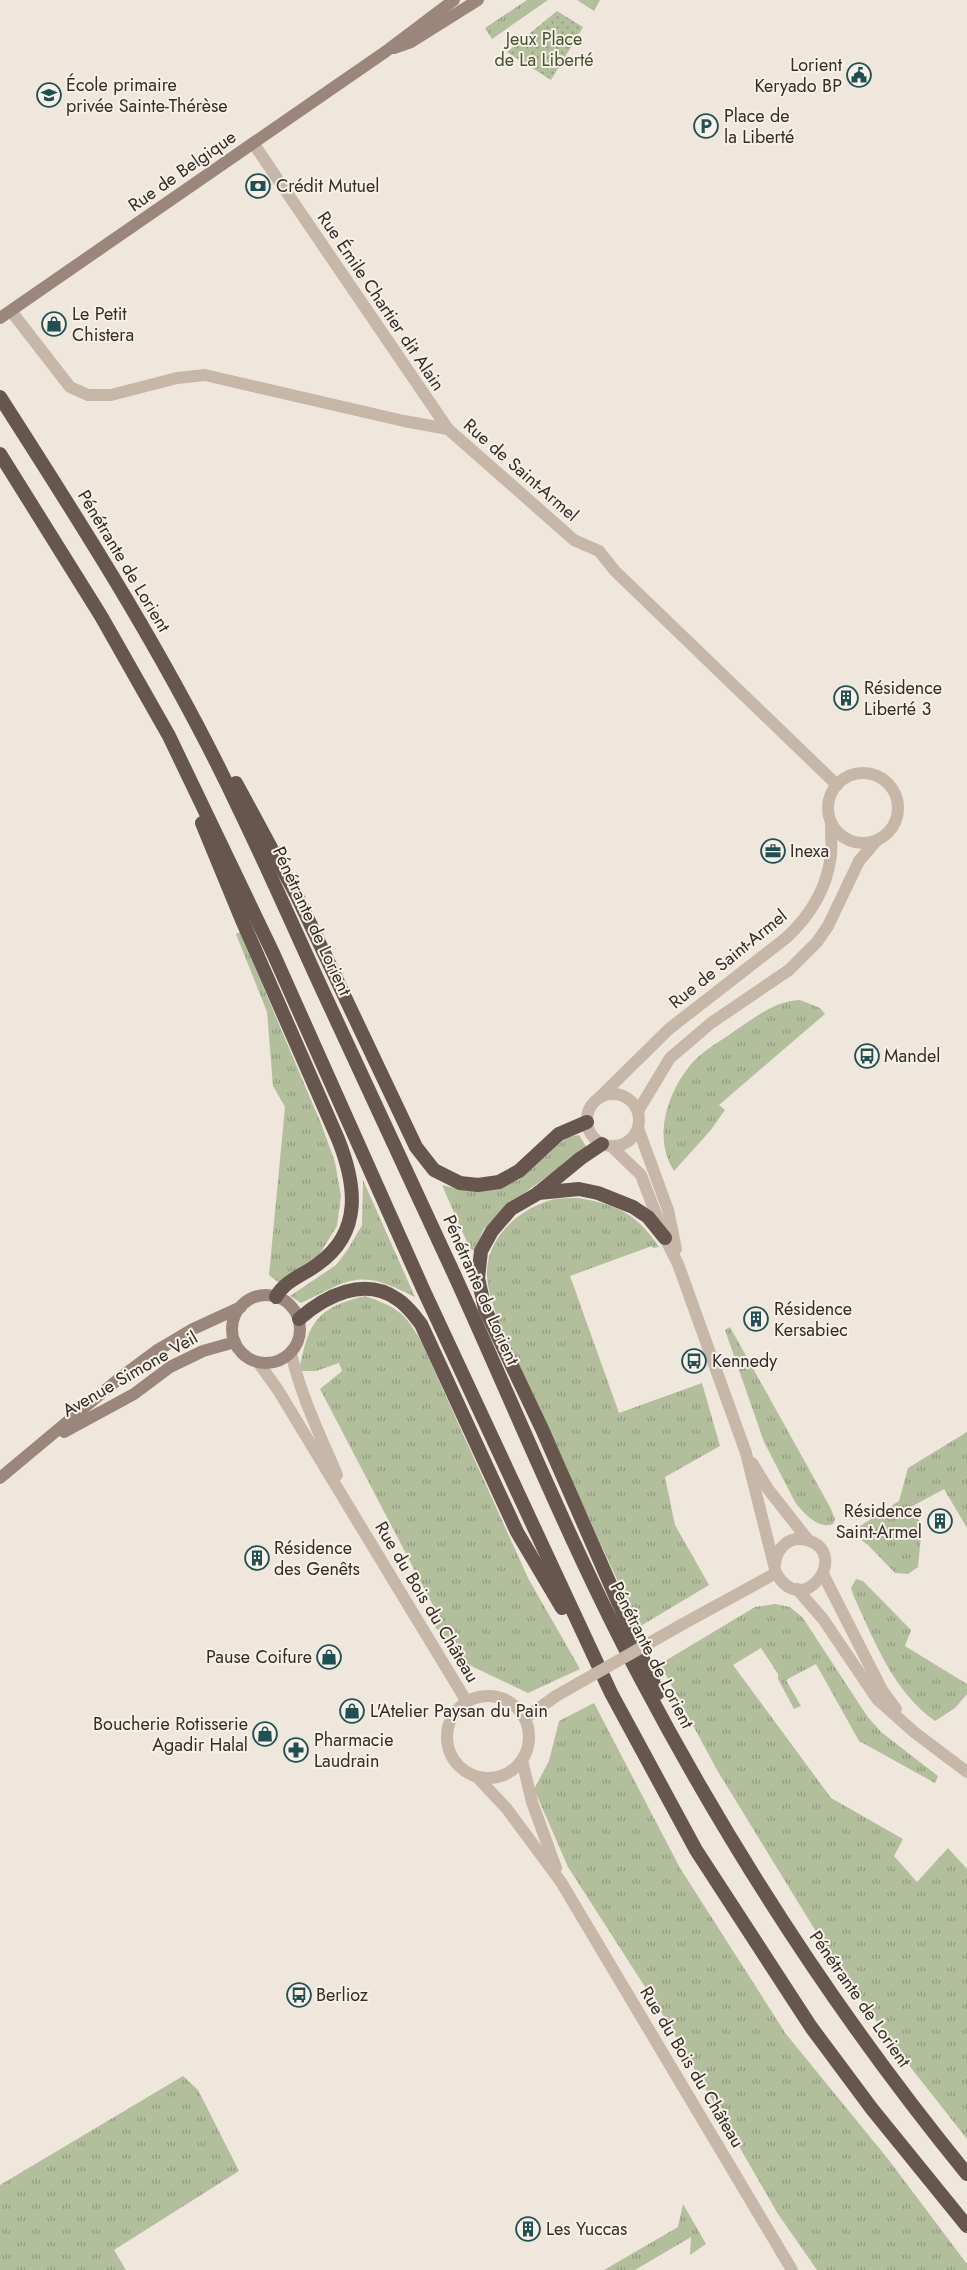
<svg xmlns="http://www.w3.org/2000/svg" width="967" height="2270" font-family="Jost,sans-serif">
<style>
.grass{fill:url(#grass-tufts)}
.park{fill:url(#park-dots)}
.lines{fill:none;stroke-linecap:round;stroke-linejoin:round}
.tertiary{stroke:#c7b7a9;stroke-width:12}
.secondary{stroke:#9b867b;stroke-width:12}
.trunk{stroke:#66564e;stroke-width:14}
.tertiary-bridge{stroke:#c7b7a9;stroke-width:12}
.labels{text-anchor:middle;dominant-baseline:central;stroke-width:4;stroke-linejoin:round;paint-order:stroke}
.park-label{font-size:18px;fill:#45522e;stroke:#f8f1e8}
.poi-label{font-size:18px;fill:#352c28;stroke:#f8f1e8;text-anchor:start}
.street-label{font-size:18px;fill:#352c28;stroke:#f8f1e8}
</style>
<defs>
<pattern id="grass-tufts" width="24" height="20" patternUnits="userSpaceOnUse" patternTransform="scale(1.25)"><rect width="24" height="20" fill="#b3be9d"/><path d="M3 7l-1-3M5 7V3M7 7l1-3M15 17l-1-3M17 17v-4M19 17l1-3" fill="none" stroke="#929b80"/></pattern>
<pattern id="park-dots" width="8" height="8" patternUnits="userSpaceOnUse" patternTransform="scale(1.25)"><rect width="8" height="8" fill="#b3be9d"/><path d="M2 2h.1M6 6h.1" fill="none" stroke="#929b80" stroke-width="1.8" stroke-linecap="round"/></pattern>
</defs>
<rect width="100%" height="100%" fill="#f0e7dc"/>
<g class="grass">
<path d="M527 0H548L492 39 485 28Z"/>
<path d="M577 0H600L594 11Z"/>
<path d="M240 932 322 1126 335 1162 341 1196 337 1226 319 1255 278 1282 269 1275 285 1107 273 1086 267 1012 236 934Z"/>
<path d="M800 1000 820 1008 825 1014 719 1105 725 1110 710 1131 674 1171C652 1137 668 1090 693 1062 705 1049 724 1039 739 1028 758 1015 776 1001 800 1000Z"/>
<path d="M579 1135 587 1148 509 1204 483 1230 475 1251 470 1249 442 1185 469 1191 493 1189 519 1180 567 1137Z"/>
<path d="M363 1180 415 1297C360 1269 354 1277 301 1303L290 1296 336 1265 348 1249 362 1225Z"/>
<path d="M578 1198C617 1204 637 1214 659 1247L653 1248 652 1246 570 1276 619 1413 702 1383 720 1446 665 1477 675 1525 709 1585 639 1627 502 1330C495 1311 486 1290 487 1270 489 1234 522 1207 555 1199 562 1198 571 1198 578 1198Z"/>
<path d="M365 1296C396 1307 404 1311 421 1341L528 1578 580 1669 528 1693 467 1664 431 1622 438 1615 320 1389 342 1371 339 1363 316 1371H299C309 1323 315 1308 365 1296Z"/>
<path d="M730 1327 830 1507 835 1519 833 1524C819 1530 803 1513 795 1502L764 1442 725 1330Z"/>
<path d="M967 1432V1528L944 1489 911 1507 922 1526 918 1567 908 1574 895 1573 868 1545 851 1532 899 1501 908 1468Z"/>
<path d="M856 1579 863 1581 911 1630 905 1646 967 1684V1694L955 1708 935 1721C893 1691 875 1642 854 1597L851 1588Z"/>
<path d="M775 1604 790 1607 803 1618 867 1716 881 1732 938 1776 935 1783 859 1741 816 1664 786 1680 801 1706 794 1709 778 1679V1674L761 1648 733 1665 831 1798 903 1839 894 1856 917 1882 948 1848 967 1869V2139L904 2059 839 1969 717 1770 660 1664 755 1607Z"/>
<path d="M594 1703 680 1868 786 2034 888 2159 967 2264V2270H817L778 2214 665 2018 568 1867 534 1789 549 1761 559 1721Z"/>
<path d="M183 2076 198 2090 239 2171 114 2250 126 2270H0V2185Z"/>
<path d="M683 2204 706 2244 690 2255 691 2237 635 2270H604L678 2227Z"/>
</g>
<path class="park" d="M557 11 583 27 551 80 507 52Z"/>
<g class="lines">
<g class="tertiary">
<path d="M253 143 448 429"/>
<path d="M11 311 70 387 88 395H111L177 378 205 375 404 421 448 429 574 540 599 551 615 571 837 785"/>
<circle cx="863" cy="808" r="35"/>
<circle cx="613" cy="1120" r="26"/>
<path d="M600 1097 669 1029 786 938C810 916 827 888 831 855 832 845 831 834 831 824"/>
<path d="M638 1111 670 1058 711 1023 789 970 817 942 828 926 859 861 877 840"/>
<path d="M638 1128 668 1210 676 1249"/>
<path d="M611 1146 641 1175 665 1238 678 1264 746 1453 776 1573C803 1621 852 1553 807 1540 789 1535 777 1548 775 1564"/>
<path d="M291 1353C301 1396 320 1435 337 1475"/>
<path d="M258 1362 278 1390 467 1702"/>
<path d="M752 1463 768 1489 808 1540"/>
<path d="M823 1574 882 1690 896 1709"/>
<path d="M797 1589 823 1619 877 1699 914 1732 967 1772"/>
<path d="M681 1625 776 1573"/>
<circle cx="488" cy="1737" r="41"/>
<path d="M525 1718 556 1696"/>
<path d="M522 1760 532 1802 556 1868"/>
<path d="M477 1777 507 1809 561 1882 792 2270"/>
</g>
<g class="secondary">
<path d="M394 48 411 42 478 0"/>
<path d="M0 318 385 52 454 0"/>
<circle cx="266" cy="1329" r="34"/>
<path d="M64 1432 134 1394 170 1367 203 1351 235 1342"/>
<path d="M0 1478 121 1377 156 1351 193 1329 241 1307"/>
</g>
<g class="trunk">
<path d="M0 397C86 531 172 666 240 811 268 869 294 928 321 987 365 1083 410 1178 454 1274 516 1410 572 1549 642 1681 734 1855 842 2021 967 2174"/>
<path d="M0 454 101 616 169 736 273 953 423 1289 611 1693 696 1850 811 2027 872 2109 967 2226"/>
<path d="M236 783 297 896 416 1147 434 1170 460 1183 478 1185 499 1182 519 1171 559 1134 587 1122"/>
<path d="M202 823 242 920 338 1139C356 1184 363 1232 318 1264 304 1275 285 1280 276 1297"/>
<path d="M602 1144 581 1158 537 1194 511 1209 492 1231 481 1251 478 1278 485 1309 542 1429 658 1693"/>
<path d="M538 1193 579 1189 598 1193 633 1207 648 1217 665 1238"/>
<path d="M299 1319C325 1296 364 1276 397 1299 407 1305 414 1315 421 1324L517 1532 562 1608"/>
</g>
<path class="tertiary-bridge" d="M556 1696 681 1625"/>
</g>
<defs>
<g id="civic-ring" transform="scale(1.25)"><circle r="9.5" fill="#f8f1e8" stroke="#215054" stroke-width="1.5"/><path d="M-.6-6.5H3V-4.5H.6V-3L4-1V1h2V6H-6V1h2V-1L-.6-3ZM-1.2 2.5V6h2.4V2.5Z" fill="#215054"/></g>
<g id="school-ring" transform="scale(1.25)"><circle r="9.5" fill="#f8f1e8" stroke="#215054" stroke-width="1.5"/><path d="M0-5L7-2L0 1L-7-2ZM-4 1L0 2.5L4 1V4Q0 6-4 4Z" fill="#215054"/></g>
<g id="parking-ring" transform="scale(1.25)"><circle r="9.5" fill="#f8f1e8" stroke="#215054" stroke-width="1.5"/><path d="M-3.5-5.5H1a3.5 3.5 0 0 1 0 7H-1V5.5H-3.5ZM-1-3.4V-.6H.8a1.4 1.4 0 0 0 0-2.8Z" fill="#215054"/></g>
<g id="bank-ring" transform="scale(1.25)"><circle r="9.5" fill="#f8f1e8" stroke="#215054" stroke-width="1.5"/><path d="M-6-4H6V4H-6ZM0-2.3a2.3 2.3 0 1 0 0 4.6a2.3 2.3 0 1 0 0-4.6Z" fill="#215054"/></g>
<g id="shop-ring" transform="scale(1.25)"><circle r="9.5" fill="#f8f1e8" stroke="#215054" stroke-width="1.5"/><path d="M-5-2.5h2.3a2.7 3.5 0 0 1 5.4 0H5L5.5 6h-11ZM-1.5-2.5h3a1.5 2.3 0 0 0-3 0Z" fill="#215054"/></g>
<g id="building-ring" transform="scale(1.25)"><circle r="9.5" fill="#f8f1e8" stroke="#215054" stroke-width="1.5"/><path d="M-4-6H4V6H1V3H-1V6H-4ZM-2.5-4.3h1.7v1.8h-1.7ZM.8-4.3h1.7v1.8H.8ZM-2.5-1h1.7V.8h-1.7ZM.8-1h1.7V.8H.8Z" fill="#215054"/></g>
<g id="office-ring" transform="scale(1.25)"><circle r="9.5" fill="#f8f1e8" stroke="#215054" stroke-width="1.5"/><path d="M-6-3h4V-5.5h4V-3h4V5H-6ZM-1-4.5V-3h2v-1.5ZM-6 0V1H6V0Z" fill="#215054"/></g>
<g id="bus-ring" transform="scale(1.25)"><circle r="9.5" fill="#f8f1e8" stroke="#215054" stroke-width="1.5"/><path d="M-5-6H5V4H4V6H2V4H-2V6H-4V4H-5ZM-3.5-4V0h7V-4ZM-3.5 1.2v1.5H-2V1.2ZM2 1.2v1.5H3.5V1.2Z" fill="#215054"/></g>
<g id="pharmacy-ring" transform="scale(1.25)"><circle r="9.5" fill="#f8f1e8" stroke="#215054" stroke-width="1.5"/><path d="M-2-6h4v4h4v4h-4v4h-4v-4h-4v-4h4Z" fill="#215054"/></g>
</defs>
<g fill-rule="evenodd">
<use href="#civic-ring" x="859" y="75"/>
<use href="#school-ring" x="49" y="95"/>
<use href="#parking-ring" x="706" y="126"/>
<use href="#bank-ring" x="258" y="186"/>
<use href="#shop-ring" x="54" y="324"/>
<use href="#building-ring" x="846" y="698"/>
<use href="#office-ring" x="773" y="851"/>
<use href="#bus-ring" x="867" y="1056"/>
<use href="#building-ring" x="756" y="1319"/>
<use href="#bus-ring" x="694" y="1361"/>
<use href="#building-ring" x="940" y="1521"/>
<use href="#building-ring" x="257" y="1558"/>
<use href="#shop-ring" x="329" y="1657"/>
<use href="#shop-ring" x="352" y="1711"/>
<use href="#shop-ring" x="265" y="1734"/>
<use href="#pharmacy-ring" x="296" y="1750"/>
<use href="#bus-ring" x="299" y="1995"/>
<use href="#building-ring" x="528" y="2229"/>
</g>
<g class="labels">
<g class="park-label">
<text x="544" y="39">Jeux Place<tspan x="544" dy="21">de La Liberté</tspan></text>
</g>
<g class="poi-label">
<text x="842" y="65" text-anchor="end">Lorient<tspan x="842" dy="21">Keryado BP</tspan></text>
<text x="66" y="85">École primaire<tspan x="66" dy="21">privée Sainte-Thérèse</tspan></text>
<text x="724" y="116">Place de<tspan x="724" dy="21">la Liberté</tspan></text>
<text x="276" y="186">Crédit Mutuel</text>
<text x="72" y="314">Le Petit<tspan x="72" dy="21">Chistera</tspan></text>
<text x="864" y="688">Résidence<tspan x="864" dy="21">Liberté 3</tspan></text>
<text x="790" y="851">Inexa</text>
<text x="884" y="1056">Mandel</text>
<text x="774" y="1309">Résidence<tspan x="774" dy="21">Kersabiec</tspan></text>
<text x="712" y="1361">Kennedy</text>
<text x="922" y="1511" text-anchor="end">Résidence<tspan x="922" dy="21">Saint-Armel</tspan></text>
<text x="274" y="1548">Résidence<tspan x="274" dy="21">des Genêts</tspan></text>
<text x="312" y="1657" text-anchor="end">Pause Coifure</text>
<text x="370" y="1711">L'Atelier Paysan du Pain</text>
<text x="248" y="1724" text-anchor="end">Boucherie Rotisserie<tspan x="248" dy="21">Agadir Halal</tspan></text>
<text x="314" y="1740">Pharmacie<tspan x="314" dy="21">Laudrain</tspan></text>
<text x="316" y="1995">Berlioz</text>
<text x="546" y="2229">Les Yuccas</text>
</g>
<g class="street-label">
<text transform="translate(182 171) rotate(-35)">Rue de Belgique</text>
<text transform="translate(381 301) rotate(56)">Rue Émile Chartier dit Alain</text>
<text transform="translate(521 470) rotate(41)">Rue de Saint-Armel</text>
<text transform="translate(124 561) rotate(59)">Pénétrante de Lorient</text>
<text transform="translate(312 921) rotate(65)">Pénétrante de Lorient</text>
<text transform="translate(728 959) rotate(-39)">Rue de Saint-Armel</text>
<text transform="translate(481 1290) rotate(66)">Pénétrante de Lorient</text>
<text transform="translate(130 1374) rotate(-30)">Avenue Simone Veil</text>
<text transform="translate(427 1602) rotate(59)">Rue du Bois du Château</text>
<text transform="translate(652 1655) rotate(63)">Pénétrante de Lorient</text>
<text transform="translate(860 1999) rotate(55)">Pénétrante de Lorient</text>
<text transform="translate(692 2067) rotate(59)">Rue du Bois du Château</text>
</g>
</g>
</svg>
